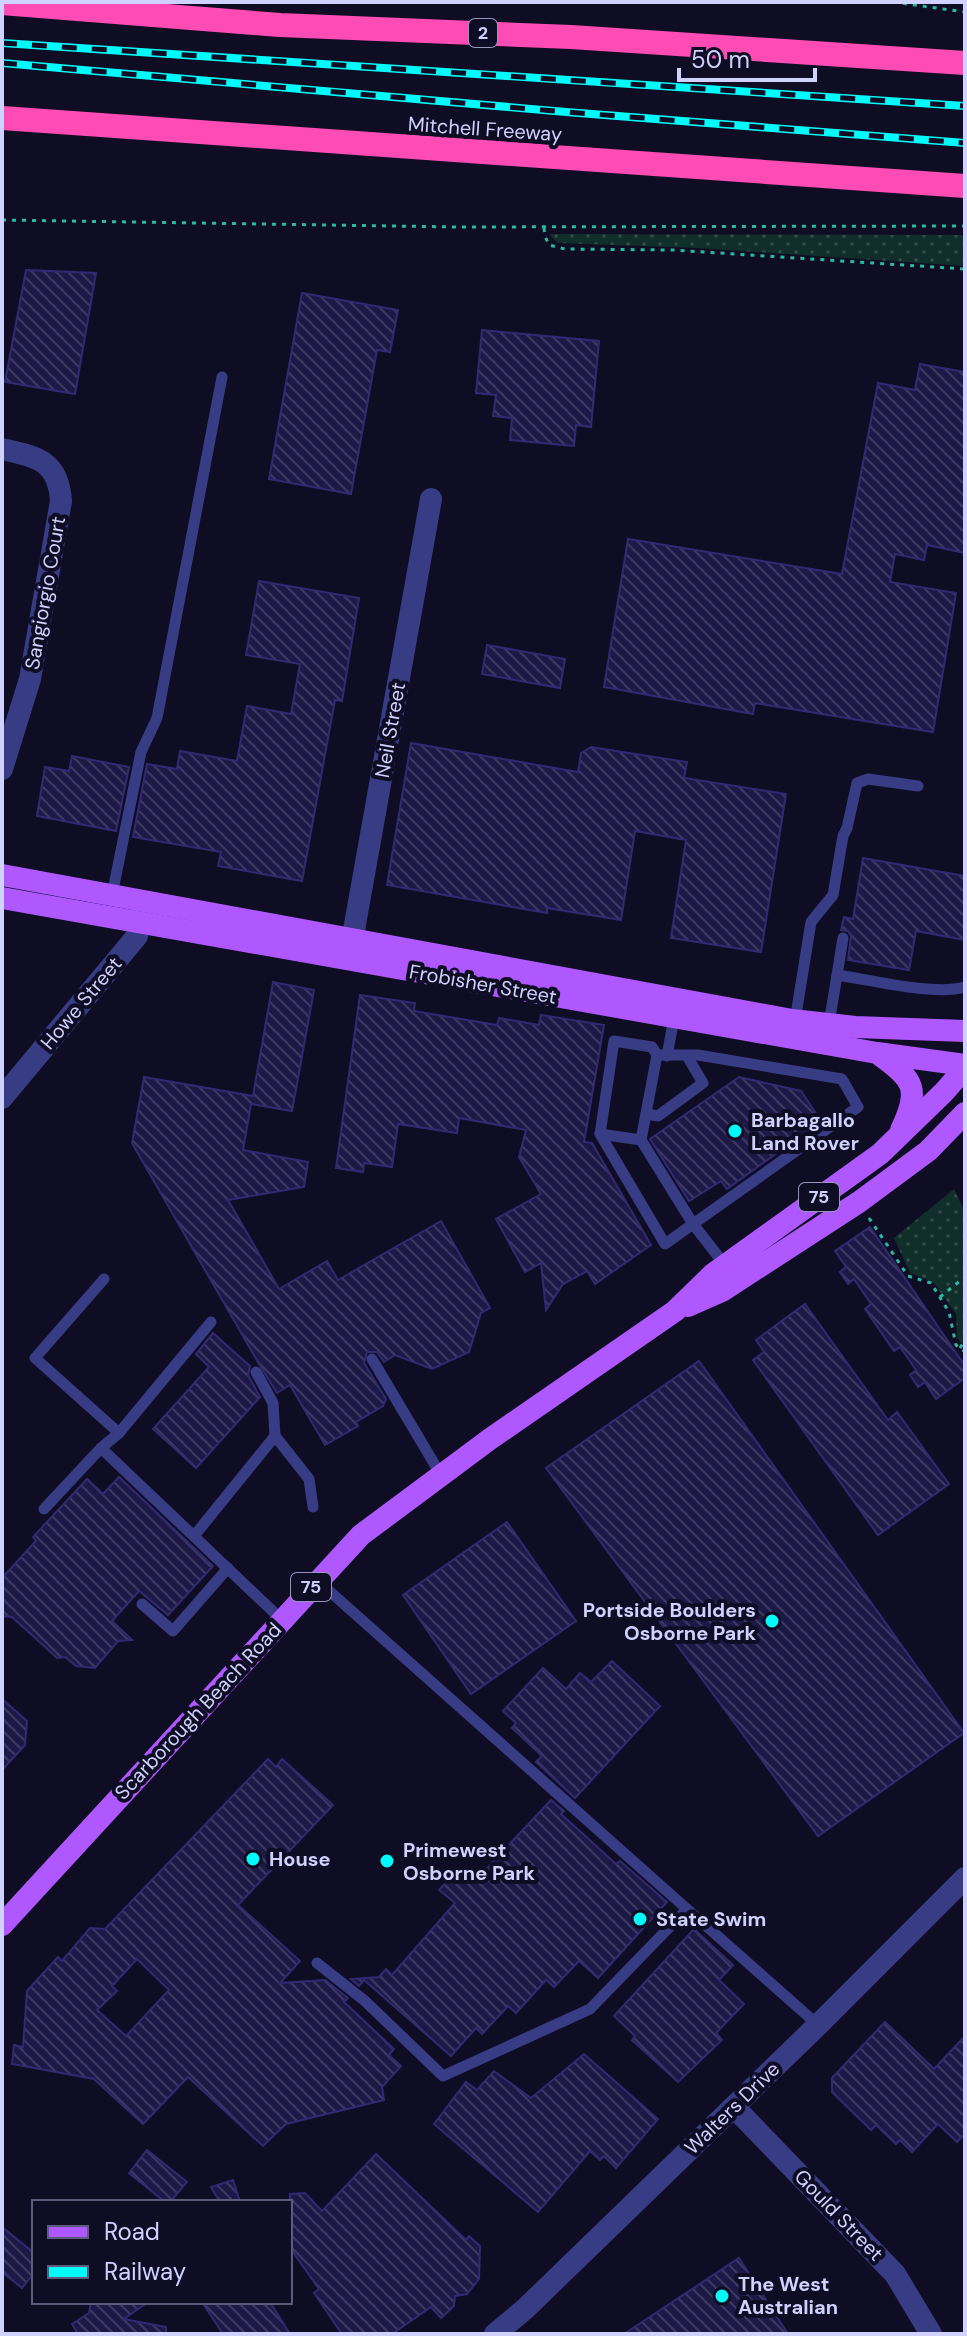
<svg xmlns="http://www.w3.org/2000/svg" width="967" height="2336" font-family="'DM Sans',sans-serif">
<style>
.grass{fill:url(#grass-dots)}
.building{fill:url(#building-back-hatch);stroke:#312a73;stroke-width:2;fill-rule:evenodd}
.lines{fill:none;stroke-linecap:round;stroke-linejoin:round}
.path{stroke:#2ab9a1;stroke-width:3;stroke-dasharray:4 6;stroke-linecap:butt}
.service{stroke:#373c85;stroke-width:11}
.minor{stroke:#373c85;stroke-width:22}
.primary{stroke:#af58ff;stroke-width:22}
.motorway{stroke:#ff4cb5;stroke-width:24}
.rail-casing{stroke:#00fcfa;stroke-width:8}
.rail{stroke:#0f0d24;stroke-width:5;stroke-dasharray:15;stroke-linecap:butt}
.poi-dot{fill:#00fcfa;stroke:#0f0d24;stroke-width:3}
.labels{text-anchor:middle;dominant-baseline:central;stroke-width:8;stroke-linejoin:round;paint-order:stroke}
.shield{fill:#0f0d24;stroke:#9796bd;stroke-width:2}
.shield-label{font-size:18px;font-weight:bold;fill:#d1d1ff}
.street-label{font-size:20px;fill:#d1d1ff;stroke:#0f0d24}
.poi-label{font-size:20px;font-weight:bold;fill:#d1d1ff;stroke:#0f0d24;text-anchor:start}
</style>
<defs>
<pattern id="grass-dots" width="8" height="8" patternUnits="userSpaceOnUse" patternTransform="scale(2)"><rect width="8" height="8" fill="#102e2a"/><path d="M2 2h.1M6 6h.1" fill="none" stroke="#324b4a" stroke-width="1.8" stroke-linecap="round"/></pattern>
<pattern id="building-back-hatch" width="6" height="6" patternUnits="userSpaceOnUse" patternTransform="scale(2)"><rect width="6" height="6" fill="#1d1946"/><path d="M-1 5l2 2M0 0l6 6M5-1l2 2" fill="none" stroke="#3d3962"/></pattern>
</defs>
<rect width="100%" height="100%" fill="#0f0d24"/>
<g class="grass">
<path d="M549 234 965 235V266L698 248 557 243Z"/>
<path d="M954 1189 965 1212V1348L957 1338 956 1314 933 1282 910 1273 894 1238Z"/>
</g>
<g class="building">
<path d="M26 270 96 273 75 394 5 382Z"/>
<path d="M302 293 398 310 390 352 377 350 351 494 269 479Z"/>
<path d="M482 330 599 341 591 427 576 425 574 446 510 440 512 418 493 416 496 395 476 393Z"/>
<path d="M920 364 965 372V553L927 545 924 560 895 554 890 582 956 593 933 732 755 703 753 714 604 687 628 539 842 574 878 383 915 390Z"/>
<path d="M259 581 359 598 342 701 335 700 302 881 218 866 221 852 133 837 147 764 177 769 180 751 237 761 247 706 291 714 300 664 246 655Z"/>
<path d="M487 645 565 659 560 688 482 674Z"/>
<path d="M411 743 578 772 581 753 591 747 687 762 684 778 786 794 761 952 671 938 686 840 635 831 621 920 547 908V913L387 885Z"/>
<path d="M72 756 129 767 116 831 37 816 45 767 69 771Z"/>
<path d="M863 858 965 876V940L916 931 909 970 848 960 851 936 848 931 841 930 844 917 853 919Z"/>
<path d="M273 982 314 990 292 1111 251 1104 243 1150 308 1162 304 1187 228 1200 279 1289 327 1261 338 1280 441 1221 490 1308 481 1313 469 1352 432 1369 395 1355 384 1362 377 1352H367L364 1363 386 1399 383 1406 356 1422 358 1426 325 1445 290 1385 277 1393 259 1364 132 1143 144 1077 253 1096Z"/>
<path d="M360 995 415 1003 414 1011 497 1025 499 1018 539 1025 541 1015 604 1025 584 1142 592 1143 651 1245 595 1284 587 1271 563 1284 546 1310 541 1263 525 1272 496 1219 541 1194 519 1157 526 1130 459 1118 457 1133 398 1124 392 1167 364 1163 363 1172 336 1168Z"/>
<path d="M739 1077 801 1091 821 1121 727 1189 721 1181 689 1201 650 1139Z"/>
<path d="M870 1227 965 1366V1378L936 1399 925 1382 918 1387 910 1375 916 1370 900 1347 894 1351 865 1309 871 1304 854 1279 848 1284 840 1272 846 1267 835 1251Z"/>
<path d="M805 1304 888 1420 897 1412 949 1484 878 1535 753 1360 764 1352 756 1340Z"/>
<path d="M213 1333 250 1366 248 1375 260 1397 196 1468 153 1429 209 1367 196 1354Z"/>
<path d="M699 1361 964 1733 818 1836 546 1468Z"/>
<path d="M119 1477 213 1566 168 1615 139 1591 112 1621 132 1640 118 1641 95 1668 76 1666 65 1657 57 1658 12 1617 2 1616V1578L36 1541 33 1537 87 1479 103 1494Z"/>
<path d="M507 1522 576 1621 471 1694 403 1595Z"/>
<path d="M612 1661 660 1706 575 1798 536 1762 542 1756 512 1728 516 1723 503 1711 543 1668 566 1689 580 1673 591 1682Z"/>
<path d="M2 1699 27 1721 25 1745 2 1770Z"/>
<path d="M268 1759 276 1767 282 1759 333 1805 238 1905 300 1961 280 1983 325 1980 348 1998 344 2002 394 2049 389 2055 401 2066 382 2087 384 2100 286 2124 263 2146 188 2077 143 2124 94 2079 12 2064 14 2045 23 2047 27 1991 58 1957 62 1961 90 1928 105 1929ZM137 1959 169 1990 126 2036 97 2010 117 1991 112 1986Z"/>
<path d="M551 1800 564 1811 561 1814 616 1864 620 1861 667 1902 598 1978 579 1961 554 1987 546 1980 516 2013 508 2006 482 2034 476 2028 451 2056 364 1980 359 1986 351 1979 379 1977 386 1969 392 1975 455 1903 439 1890 458 1870 473 1883Z"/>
<path d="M694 1929 733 1965 719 1980 744 2004 716 2033 722 2040 678 2082 632 2040 635 2036 614 2016Z"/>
<path d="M885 2022 934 2069 965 2036V2134L957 2142 938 2124 912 2152 900 2140 896 2144 876 2125 871 2130 832 2092V2078Z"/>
<path d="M584 2054 658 2119 616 2168 604 2156 600 2160 590 2151 538 2212 434 2124 466 2082 477 2090 494 2071 531 2098Z"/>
<path d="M147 2150 187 2182 170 2202H165L129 2173Z"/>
<path d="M376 2154 466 2240 469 2236 480 2246 479 2279 467 2294 455 2296 454 2306 441 2318 431 2307 392 2334H342L314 2293 319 2289 290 2248V2194L305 2193 322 2211Z"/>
<path d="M233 2180 240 2202H220L211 2187Z"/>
<path d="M2 2227 34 2253V2273L22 2288 2 2272Z"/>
<path d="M739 2258 788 2334H624Z"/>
<path d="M91 2302H148L124 2319 166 2327V2334H78L72 2324 89 2313Z"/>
<path d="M202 2302H270L290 2334H223Z"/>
</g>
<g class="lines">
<g class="path">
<path d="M893 2 965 12"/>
<path d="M2 220 457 227 965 226"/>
<path d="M544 228 545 236 549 245 565 249 673 250 965 269"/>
<path d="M869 1218 908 1276 931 1283 949 1312 956 1345 965 1352"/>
<path d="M940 1297 965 1277"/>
<path d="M960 1348 965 1340"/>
</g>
<g class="service">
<path d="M112 895 141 752 157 718 222 377"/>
<path d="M837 975 843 938"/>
<path d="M795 1021 811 922 833 895 843 836 847 828 857 783 868 779 918 786"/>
<path d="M829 1024 837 975C871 980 934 996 965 987"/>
<path d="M657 1055H698L842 1079 858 1107 693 1224 641 1140Z"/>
<path d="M657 1055 652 1047 614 1041 600 1134 665 1244 693 1224 725 1265"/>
<path d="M667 1056 674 1018"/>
<path d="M646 1114 658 1116 703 1083 687 1056"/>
<path d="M600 1134 641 1140"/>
<path d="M104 1279 35 1358 119 1433 211 1322"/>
<path d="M372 1359 441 1475"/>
<path d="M256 1372 273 1403 275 1436"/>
<path d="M101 1448 282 1620"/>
<path d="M44 1509 101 1448 119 1433"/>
<path d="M194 1536 275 1436 309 1479 313 1507"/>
<path d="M318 1581 687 1909"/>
<path d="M142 1604 173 1631 228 1568"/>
<path d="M317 1963 365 2001 443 2076 590 2009 687 1909 818 2025"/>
</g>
<g class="minor">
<path d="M2 449C37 457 58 460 61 501L30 679 2 769"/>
<path d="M349 958 431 499"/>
<path d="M2 1098 137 936 145 906"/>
<path d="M734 2107 895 2274 931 2334"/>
<path d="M495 2334 525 2309 818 2025 965 1878"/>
</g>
<g class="primary">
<path d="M2 875 792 1020 855 1027 965 1031"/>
<path d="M2 898 877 1053 965 1065"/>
<path d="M881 1056C915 1080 920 1090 901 1130"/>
<path d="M688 1306 722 1291 859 1202 928 1151 965 1113"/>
<path d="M2 1925 361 1535 490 1439 675 1311 713 1274 880 1154 944 1092 965 1068"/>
</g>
<g class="motorway">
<path d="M2 3 280 25 571 37 965 63"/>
<path d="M2 118 965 186"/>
</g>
<g class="rail-casing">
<g id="rail">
<path d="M2 43 965 106"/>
<path d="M2 63 566 112 965 143"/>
</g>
</g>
<use href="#rail" class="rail"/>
</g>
<g class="poi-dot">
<circle cx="735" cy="1131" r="8"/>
<circle cx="772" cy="1621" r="8"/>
<circle cx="253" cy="1859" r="8"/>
<circle cx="387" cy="1861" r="8"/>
<circle cx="640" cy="1919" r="8"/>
<circle cx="722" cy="2296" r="8"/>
</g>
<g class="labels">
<g class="shield">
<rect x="469" y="19" width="28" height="28" rx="6"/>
<rect x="799" y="1183" width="40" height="28" rx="6"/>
<rect x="291" y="1573" width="40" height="28" rx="6"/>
</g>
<g class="shield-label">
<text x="483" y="33">2</text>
<text x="819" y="1197">75</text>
<text x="311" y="1587">75</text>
</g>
<g class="street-label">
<text transform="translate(485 129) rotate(4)">Mitchell Freeway</text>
<text transform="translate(45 593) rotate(-80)">Sangiorgio Court</text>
<text transform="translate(390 730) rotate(-80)">Neil Street</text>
<text transform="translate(483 984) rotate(10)">Frobisher Street</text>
<text transform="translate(81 1003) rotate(-50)">Howe Street</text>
<text transform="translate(198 1711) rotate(-47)">Scarborough Beach Road</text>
<text transform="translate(732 2108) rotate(-44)">Walters Drive</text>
<text transform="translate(839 2215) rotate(46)">Gould Street</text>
</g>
<g class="poi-label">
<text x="751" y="1120">Barbagallo<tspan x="751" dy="23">Land Rover</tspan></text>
<text x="756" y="1610" text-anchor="end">Portside Boulders<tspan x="756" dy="23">Osborne Park</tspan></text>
<text x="403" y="1850">Primewest<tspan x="403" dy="23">Osborne Park</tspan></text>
<text x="269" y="1859">House</text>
<text x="656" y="1919">State Swim</text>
<text x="738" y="2284">The West<tspan x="738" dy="23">Australian</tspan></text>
</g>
</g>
<rect width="967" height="2336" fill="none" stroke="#d1d1ff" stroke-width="8"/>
<rect x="32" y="2200" width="260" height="104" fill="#0f0d24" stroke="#5d5b7c" stroke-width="2"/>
<rect x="48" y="2226" width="40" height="12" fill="#af58ff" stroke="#5d5b7c" stroke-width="2"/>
<text x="104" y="2240" font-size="24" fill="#d1d1ff">Road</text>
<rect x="48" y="2266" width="40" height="12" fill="#00fcfa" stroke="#5d5b7c" stroke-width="2"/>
<text x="104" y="2280" font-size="24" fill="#d1d1ff">Railway</text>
<path d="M679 68v12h136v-12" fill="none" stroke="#d1d1ff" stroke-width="4"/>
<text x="691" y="68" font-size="24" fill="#d1d1ff" stroke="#0f0d24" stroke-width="6" paint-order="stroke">50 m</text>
</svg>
